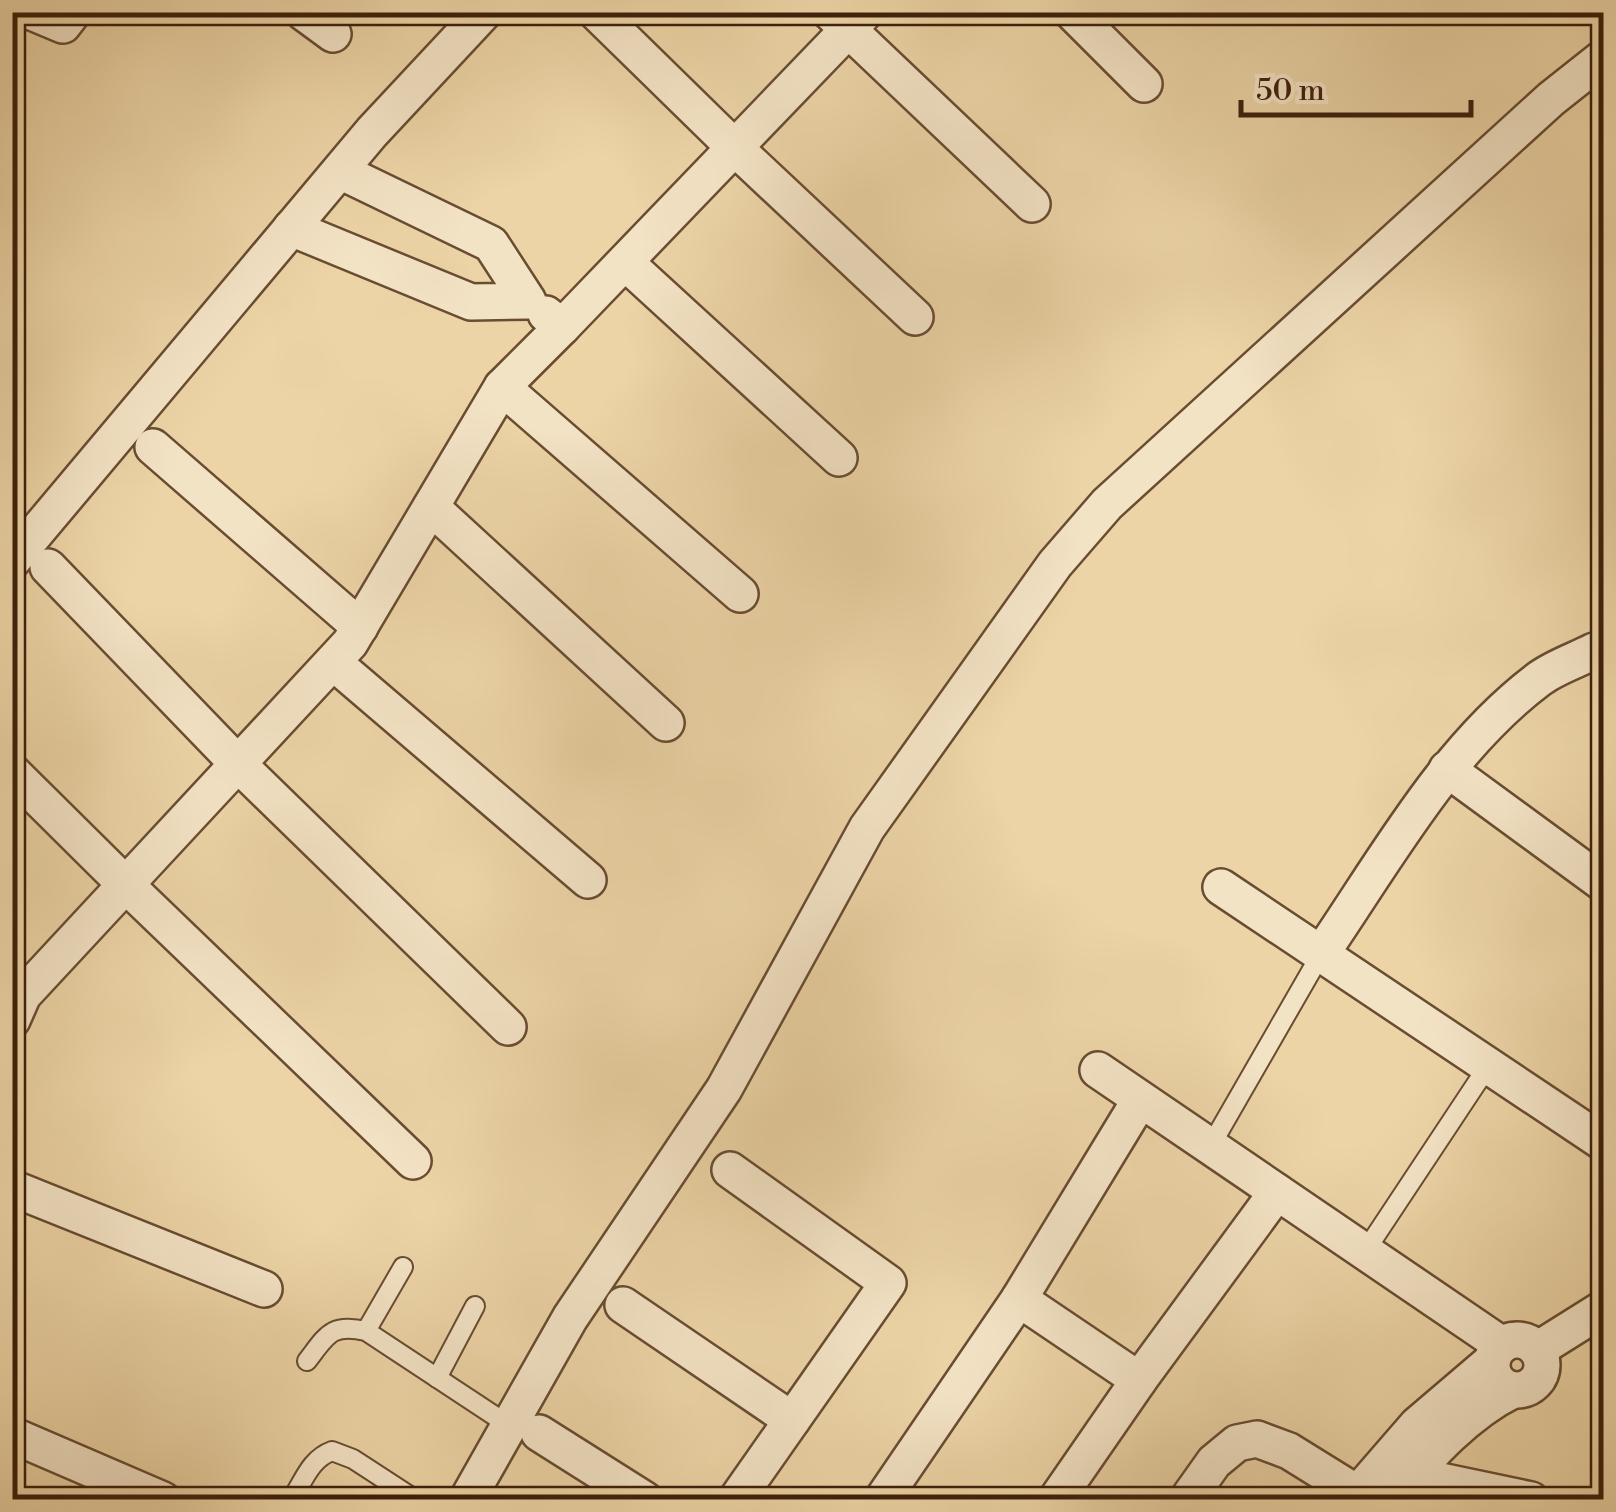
<svg xmlns="http://www.w3.org/2000/svg" width="1616" height="1512" font-family="'Libre Bodoni',serif">
<style>
.lines{fill:none;stroke-linecap:round;stroke-linejoin:round}
.service-casing{stroke:#694c32;stroke-width:22}
.minor-casing{stroke:#694c32;stroke-width:40}
.service{stroke:#f3e3c5;stroke-width:18}
.minor{stroke:#f3e3c5;stroke-width:35}
</style>
<rect width="100%" height="100%" fill="#ecd4a6"/>
<filter id="stains"><feTurbulence type="fractalNoise" baseFrequency=".002" numOctaves="4"/><feColorMatrix values="0 0 0 0 .2 0 0 0 0 .09 0 0 0 0 .02 0 0 0 .5 -.17"/></filter>
<radialGradient id="worn" r=".72"><stop offset=".6" stop-color="#630" stop-opacity="0"/><stop offset="1" stop-color="#630" stop-opacity=".3"/></radialGradient>
<g class="lines">
<g class="service-casing">
<g id="service">
<path d="M1210 1147 1321 954"/>
<path d="M1366 1250 1488 1066"/>
<path d="M366 1331 403 1267"/>
<path d="M307 1361C327 1335 331 1323 366 1331L510 1426"/>
<path d="M437 1378 475 1306"/>
<path d="M296 1492C306 1475 313 1458 332 1451L353 1459 416 1500"/>
</g>
</g>
<g class="minor-casing">
<g id="minor">
<path d="M32 12 63 25 73 12"/>
<path d="M303 12 333 34"/>
<path d="M596 12 735 148 915 317"/>
<path d="M830 12 1032 204"/>
<path d="M1072 12 1144 84"/>
<path d="M291 228 471 302 528 301 491 244 340 171"/>
<path d="M625 262 839 458"/>
<path d="M546 314 562 327 865 12"/>
<path d="M502 387 740 594"/>
<path d="M153 447 360 627"/>
<path d="M431 507 666 723"/>
<path d="M12 561 372 132 484 12"/>
<path d="M48 567 238 764 508 1027"/>
<path d="M333 662 588 880"/>
<path d="M1447 769 1604 884"/>
<path d="M12 772 126 885 413 1161"/>
<path d="M1221 887 1604 1143"/>
<path d="M1321 954C1386 859 1446 749 1539 679 1555 667 1577 660 1594 651L1604 649"/>
<path d="M12 1020 23 995 350 643 502 387 562 327"/>
<path d="M1098 1070 1502 1345"/>
<path d="M730 1170 888 1283 736 1500"/>
<path d="M12 1188 264 1289"/>
<path d="M1019 1299 1139 1380 1277 1192"/>
<path d="M623 1305 792 1420"/>
<circle cx="1517" cy="1365" r="25"/>
<path d="M1537 1350 1604 1308"/>
<path d="M539 1433 645 1500"/>
<path d="M12 1435 163 1500"/>
<path d="M1403 1457 1431 1479 1531 1500"/>
<path d="M467 1500 570 1318 724 1089 867 828 1055 564 1107 504 1551 99 1604 57"/>
<path d="M882 1500 1019 1299 1140 1100"/>
<path d="M1056 1500 1139 1380"/>
<path d="M1187 1500 1214 1462 1237 1443 1257 1439 1289 1451 1368 1500"/>
<path d="M1352 1500 1417 1425 1492 1361"/>
<path d="M1390 1500C1426 1459 1464 1414 1513 1390"/>
</g>
</g>
<use href="#service" class="service"/>
<use href="#minor" class="minor"/>
</g>
<rect width="1616" height="1512" fill="none" stroke="#ecd4a6" stroke-width="50"/>
<rect x="15" y="15" width="1586" height="1482" fill="none" stroke="#3d1f0b" stroke-width="5"/>
<rect x="25" y="25" width="1566" height="1462" fill="none" stroke="#3d1f0b" stroke-width="2.5"/>
<path d="M1241 100v15h230v-15" fill="none" stroke="#3d1f0b" stroke-width="5"/>
<text x="1256" y="100" font-size="30" fill="#3d1f0b" stroke="#f3e3c5" stroke-width="8" paint-order="stroke">50 m</text>
<rect width="100%" height="100%" filter="url(#stains)"/>
<rect width="100%" height="100%" fill="url(#worn)"/>
</svg>
